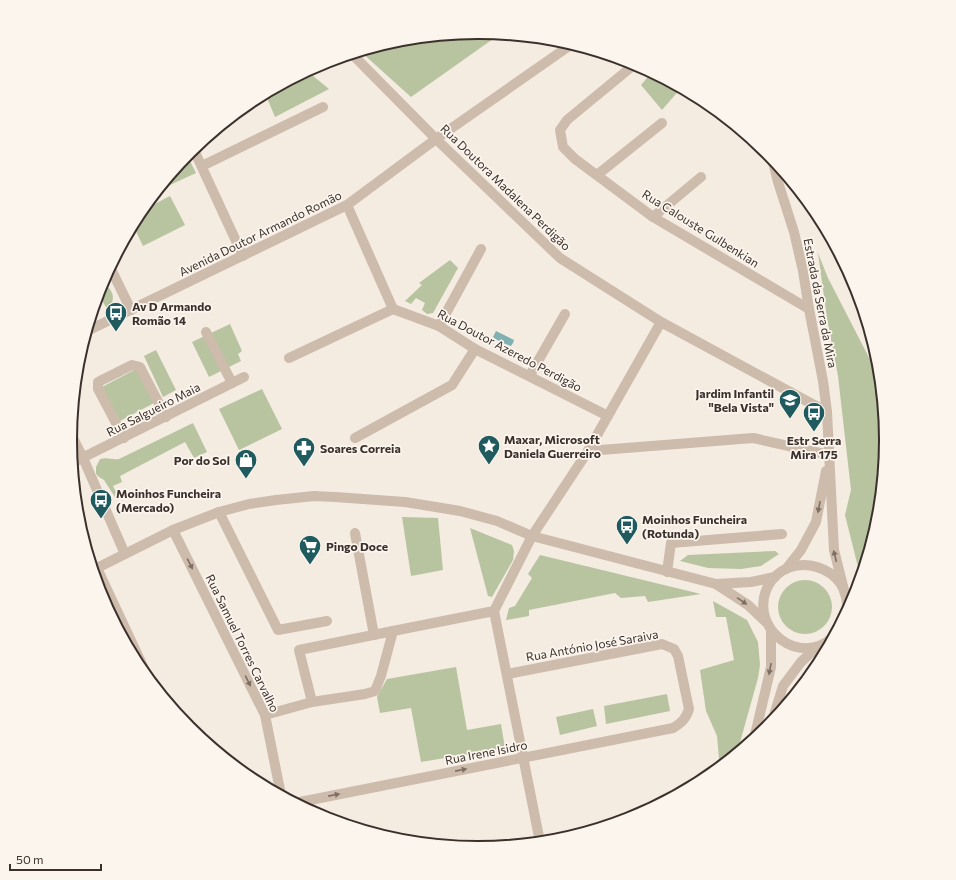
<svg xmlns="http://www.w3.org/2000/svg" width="956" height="880" font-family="Commissioner,sans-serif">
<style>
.green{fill:#b8c4a0}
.water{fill:#7fb0b2}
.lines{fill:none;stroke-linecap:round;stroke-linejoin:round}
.minor{stroke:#cdbbac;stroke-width:10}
.oneway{fill:#7d6f65}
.labels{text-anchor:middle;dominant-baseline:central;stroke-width:3.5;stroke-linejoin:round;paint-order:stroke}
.street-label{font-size:12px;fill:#3b302b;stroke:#fbf5ee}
.poi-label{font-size:12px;font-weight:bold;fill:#3b302b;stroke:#fbf5ee;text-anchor:start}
.rim{fill:none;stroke:#3b302b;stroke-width:2}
</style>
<rect width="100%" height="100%" fill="#f4ebe1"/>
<g class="green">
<path d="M478 32 500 34 411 97 360 51 399 40Z"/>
<path d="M307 71 329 89 275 117 265 93Z"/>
<path d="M652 72 681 88 662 110 641 85Z"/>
<path d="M187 155 196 173 157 191Z"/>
<path d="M170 196 185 225 143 246 133 225 141 211Z"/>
<path d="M818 253 828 278 880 379 886 440 878 520 862 574 857 563 845 515 851 490 838 376 827 318Z"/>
<path d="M450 260 458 268 433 313 427 314 422 310 425 303 416 298 411 304 405 301 422 285 419 283Z"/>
<path d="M102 282 104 286 109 288C115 295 114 303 107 309L98 293Z"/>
<path d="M230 324 242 351 238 354 241 361 209 377 192 342Z"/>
<path d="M156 350 176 390 163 397 144 356Z"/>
<path d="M136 369 154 403 120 421 102 387Z"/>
<path d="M262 389 282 429 239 450 219 409Z"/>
<path d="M193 423 207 452 194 458 185 442 120 476 122 482 113 486 118 496 115 497 104 480 99 477 96 474V467L100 459C107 457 112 460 119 459Z"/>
<path d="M402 517 438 518 443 570 411 576Z"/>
<path d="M470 528 512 545 514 551 513 560 492 597 488 596Z"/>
<path d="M775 551 779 554 761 566 741 569 708 568 680 561 688 555Z"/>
<path d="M540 555 701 594 648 602 645 596 621 598 615 593 529 610V616L506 620 509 608 515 606 532 578 528 574Z"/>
<circle cx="805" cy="607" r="27"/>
<path d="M713 601 747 620 758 642 760 665 758 678 737 753 734 756 719 759 717 736 706 711 700 670 734 660 726 617H716Z"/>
<path d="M456 667 467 730 501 724 505 748 421 762 411 708 380 713 377 697 387 679Z"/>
<path d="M667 694 670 711 606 724 604 706Z"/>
<path d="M593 709 597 726 560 735 556 717Z"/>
</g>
<path class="water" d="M496 331 514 340 513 343 511 346C505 344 498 341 493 337Z"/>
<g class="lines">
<g class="minor">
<path d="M352 54 436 139 560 258 661 322 827 412"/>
<path d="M635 64 567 120 560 130 563 147 575 159 653 217 809 309"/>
<path d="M193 148 243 256"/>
<path d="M772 158 778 182 794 232 803 271 809 309 823 381 827 412 834 550 845 594"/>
<path d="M202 166 323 107"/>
<path d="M597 175 662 123"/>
<path d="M347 205 393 309 439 326 475 349 608 416"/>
<path d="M653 217 701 177"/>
<path d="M110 267 131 310"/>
<path d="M439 326 481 249"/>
<path d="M87 331 347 205 436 139 572 44"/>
<path d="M206 332 232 383"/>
<path d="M289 358 393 309"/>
<path d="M530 375 565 314"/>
<path d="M71 434 83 458 125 554"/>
<path d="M124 438 98 389V382L132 365 140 367 166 417"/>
<path d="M355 438 452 385 475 349"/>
<path d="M588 451 753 438 829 455"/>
<path d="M72 463 244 377"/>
<path d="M219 512 278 630 327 621"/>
<path d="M173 530 265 715 281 795"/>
<path d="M355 533 374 635"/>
<path d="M97 568 149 679"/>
<path d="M786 569 801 550 816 522 826 471"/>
<path d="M93 570 173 530 219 512 249 504 276 500 314 496 335 497 405 502 460 511 497 521 532 536 716 584 751 582 775 577"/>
<path d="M667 572 671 543 782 534"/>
<path d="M716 584 748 605 766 622"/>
<path d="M494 611 540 842"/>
<path d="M393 631 494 611 532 536 588 451 661 322"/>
<path d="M833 637C800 668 749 629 767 588 787 546 855 566 846 613"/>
<path d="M265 715 312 702 365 694 375 691 381 676 393 631 299 650 312 702"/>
<path d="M772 722 783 686 801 662 817 647"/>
<path d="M754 739 771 667V631"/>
<path d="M295 803 673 728C681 723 686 719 689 709L678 656 674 649 662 644 507 674"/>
<path d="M532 843 575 835"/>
</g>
</g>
<defs><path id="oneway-solid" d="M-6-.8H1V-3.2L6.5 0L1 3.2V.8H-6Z"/></defs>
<g class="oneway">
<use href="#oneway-solid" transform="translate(819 507) rotate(101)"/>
<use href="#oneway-solid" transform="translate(835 556) rotate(-104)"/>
<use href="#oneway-solid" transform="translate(190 564) rotate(63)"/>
<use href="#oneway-solid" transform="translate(742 601) rotate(34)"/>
<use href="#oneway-solid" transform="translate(770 669) rotate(101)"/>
<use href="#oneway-solid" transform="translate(248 681) rotate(63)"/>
<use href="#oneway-solid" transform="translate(461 770) rotate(-11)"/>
<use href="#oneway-solid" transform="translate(334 795) rotate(-11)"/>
</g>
<defs>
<g id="bus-pin" transform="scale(1.15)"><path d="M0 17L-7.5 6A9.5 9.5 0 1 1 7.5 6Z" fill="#1f5a5e" stroke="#fbf5ee"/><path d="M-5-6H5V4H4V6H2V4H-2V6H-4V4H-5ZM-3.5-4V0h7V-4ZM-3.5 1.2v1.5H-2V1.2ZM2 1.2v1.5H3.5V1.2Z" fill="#fff"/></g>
<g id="school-pin" transform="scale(1.15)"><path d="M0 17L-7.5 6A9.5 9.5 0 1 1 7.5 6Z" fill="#1f5a5e" stroke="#fbf5ee"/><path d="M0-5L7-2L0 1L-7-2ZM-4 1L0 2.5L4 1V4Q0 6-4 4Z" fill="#fff"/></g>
<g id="sight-pin" transform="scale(1.15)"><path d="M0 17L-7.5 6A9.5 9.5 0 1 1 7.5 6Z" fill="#1f5a5e" stroke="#fbf5ee"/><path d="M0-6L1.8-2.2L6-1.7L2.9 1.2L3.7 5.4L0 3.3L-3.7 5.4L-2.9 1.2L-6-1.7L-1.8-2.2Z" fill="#fff"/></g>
<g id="pharmacy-pin" transform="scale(1.15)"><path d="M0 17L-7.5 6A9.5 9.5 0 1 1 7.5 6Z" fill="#1f5a5e" stroke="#fbf5ee"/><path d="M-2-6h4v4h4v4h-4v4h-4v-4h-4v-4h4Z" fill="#fff"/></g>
<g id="shop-pin" transform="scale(1.15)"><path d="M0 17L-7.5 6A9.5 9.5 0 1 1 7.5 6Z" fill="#1f5a5e" stroke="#fbf5ee"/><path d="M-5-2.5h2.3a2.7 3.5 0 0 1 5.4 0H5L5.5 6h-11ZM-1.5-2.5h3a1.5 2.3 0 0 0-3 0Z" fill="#fff"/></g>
<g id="supermarket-pin" transform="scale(1.15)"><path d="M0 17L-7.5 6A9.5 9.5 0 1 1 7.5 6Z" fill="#1f5a5e" stroke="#fbf5ee"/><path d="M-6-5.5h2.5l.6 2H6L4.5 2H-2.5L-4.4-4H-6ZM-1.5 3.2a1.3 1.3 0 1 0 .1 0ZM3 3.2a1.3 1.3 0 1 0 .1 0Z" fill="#fff"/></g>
</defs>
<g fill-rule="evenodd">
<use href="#bus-pin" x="116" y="313"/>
<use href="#school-pin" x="790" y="400"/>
<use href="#bus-pin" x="814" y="413"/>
<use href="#sight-pin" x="489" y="446"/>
<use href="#pharmacy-pin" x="304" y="448"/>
<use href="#shop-pin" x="246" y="460"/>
<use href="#bus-pin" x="101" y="500"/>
<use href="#bus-pin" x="627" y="526"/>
<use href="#supermarket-pin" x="310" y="546"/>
</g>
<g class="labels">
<g class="street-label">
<text transform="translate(506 187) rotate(44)">Rua Doutora Madalena Perdigão</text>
<text transform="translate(701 228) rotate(32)">Rua Calouste Gulbenkian</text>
<text transform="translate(260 233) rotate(-26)">Avenida Doutor Armando Romão</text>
<text transform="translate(821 303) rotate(79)">Estrada da Serra da Mira</text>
<text transform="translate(510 350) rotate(28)">Rua Doutor Azeredo Perdigão</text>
<text transform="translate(153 409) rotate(-27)">Rua Salgueiro Maia</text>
<text transform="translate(243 643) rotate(64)">Rua Samuel Torres Carvalho</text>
<text transform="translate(592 645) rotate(-10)">Rua António José Saraiva</text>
<text transform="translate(486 752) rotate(-11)">Rua Irene Isidro</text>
</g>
<g class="poi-label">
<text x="132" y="306">Av D Armando<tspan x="132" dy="14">Romão 14</tspan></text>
<text x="774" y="393" text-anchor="end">Jardim Infantil<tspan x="774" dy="14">"Bela Vista"</tspan></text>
<text x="504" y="439">Maxar, Microsoft<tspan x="504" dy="14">Daniela Guerreiro</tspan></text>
<text x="814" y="440" text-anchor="middle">Estr Serra<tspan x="814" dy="14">Mira 175</tspan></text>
<text x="320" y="448">Soares Correia</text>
<text x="230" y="460" text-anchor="end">Por do Sol</text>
<text x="116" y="493">Moinhos Funcheira<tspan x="116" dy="14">(Mercado)</tspan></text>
<text x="642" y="519">Moinhos Funcheira<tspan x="642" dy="14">(Rotunda)</tspan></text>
<text x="326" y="546">Pingo Doce</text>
</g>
</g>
<path d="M0 0H956V880H0ZM77 440a401 401 0 1 1 802 0a401 401 0 1 1-802 0Z" fill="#fbf5ee" fill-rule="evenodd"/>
<path class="rim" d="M77 440a401 401 0 1 1 802 0a401 401 0 1 1-802 0Z"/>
<path d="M10 864v6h91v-6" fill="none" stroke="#3b302b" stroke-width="2"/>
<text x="16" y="864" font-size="12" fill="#3b302b" stroke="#fbf5ee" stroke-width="3" paint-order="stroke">50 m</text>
</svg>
